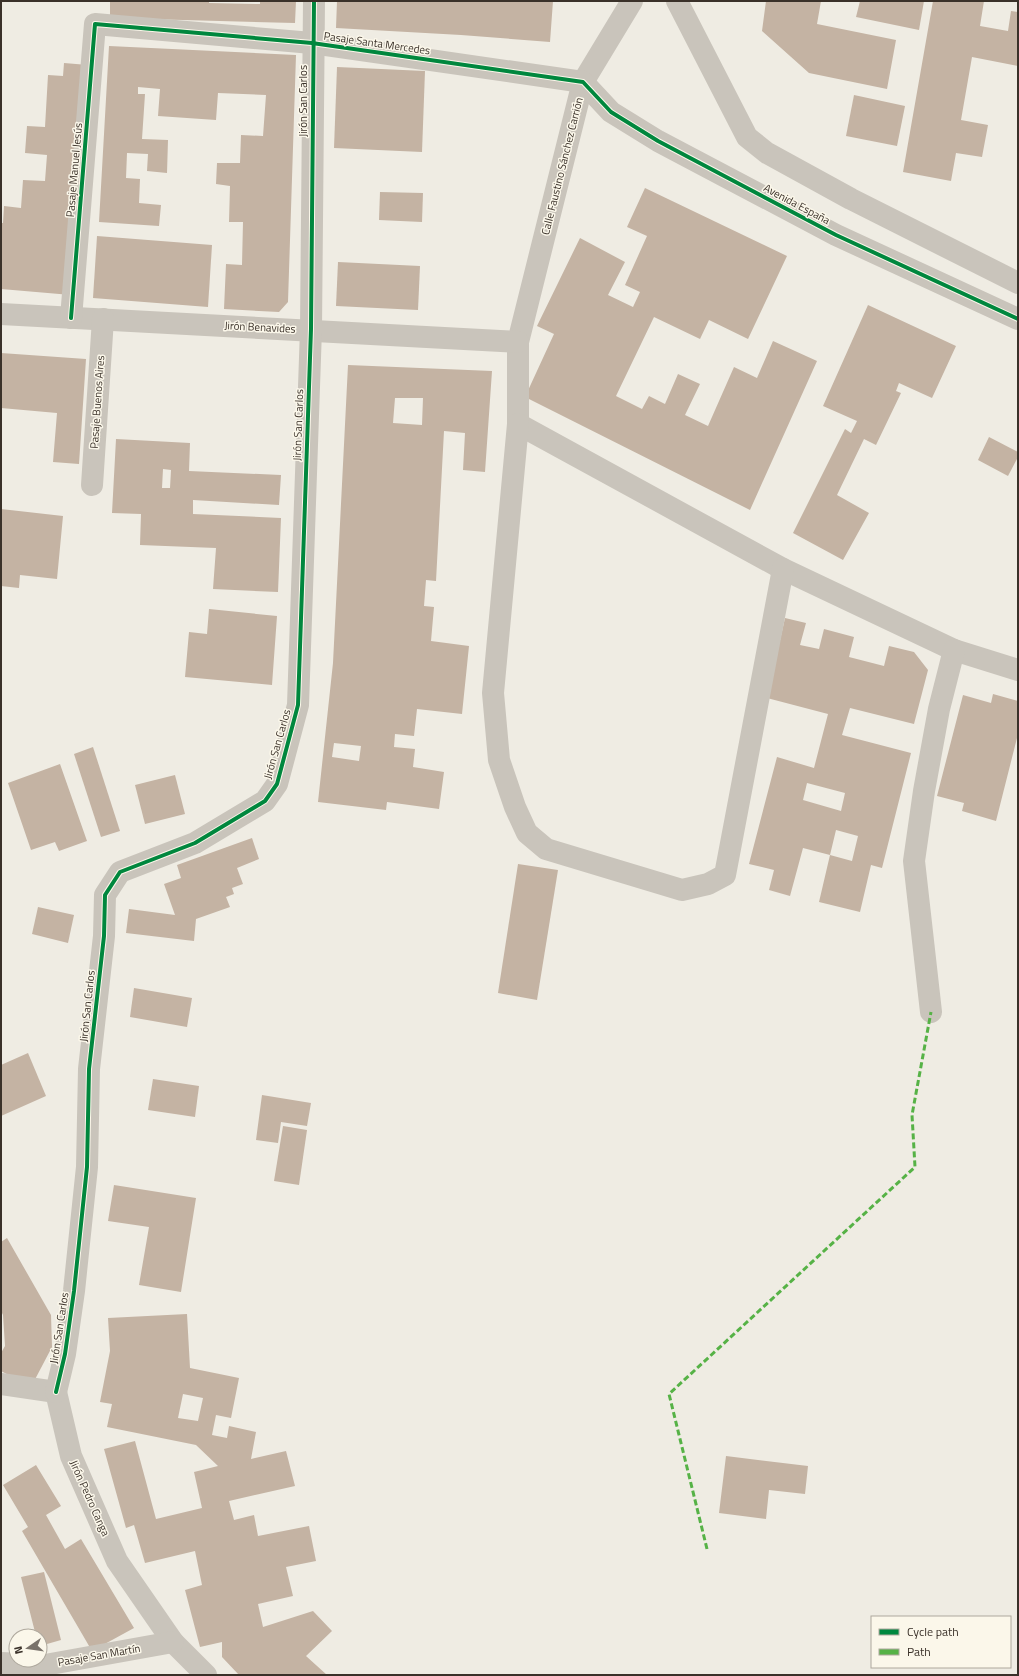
<svg xmlns="http://www.w3.org/2000/svg" width="1019" height="1676" font-family="'Titillium Web',sans-serif">
<style>
.building{fill:#c4b3a3;fill-rule:evenodd}
.lines{fill:none;stroke-linecap:round;stroke-linejoin:round}
.minor{stroke:#c9c4bb;stroke-width:22}
.quiet{stroke:#56b246;stroke-width:3;stroke-dasharray:6 3;stroke-linecap:butt}
.cycleway-casing{stroke:#fbf7ea;stroke-width:6}
.cycleway{stroke:#00873e;stroke-width:4}
.labels{text-anchor:middle;dominant-baseline:central;stroke-width:3;stroke-linejoin:round;paint-order:stroke}
.street-label{font-size:11px;fill:#3a3129;stroke:#fbf7ea}
</style>
<rect width="100%" height="100%" fill="#efece3"/>
<g class="building">
<path d="M110 1H209V3L260 4V1H296L295 23 110 18Z"/>
<path d="M337 1H553L550 42 461 35 336 28Z"/>
<path d="M766 1H821L817 24 896 40 887 89 809 73 762 31Z"/>
<path d="M860 1H924L919 30 856 17Z"/>
<path d="M933 1H984L980 26 1008 31 1011 11 1018 12V66L972 57 961 120 988 125 982 157 956 153 951 181 903 172Z"/>
<path d="M109 46 296 55 288 302 279 312 224 309 226 264 242 265 243 222H229L230 186 216 184 217 163H240L241 135 263 136 266 95 218 93 216 120 158 116 160 89 138 87V94H145L142 139 168 140 167 173 147 171 148 154 127 153 126 178 140 179 139 203 161 205 159 226 99 222Z"/>
<path d="M64 63 88 65 71 295 1 289V223H3L4 206 21 208 23 180 45 181 47 155 25 153 27 126 45 127 48 75 63 76Z"/>
<path d="M337 67 425 71 422 152 334 148Z"/>
<path d="M854 95 905 106 897 146 846 136Z"/>
<path d="M645 188 787 256 748 339 709 320 700 339 654 317 616 396 642 409 649 396 665 404 678 374 700 384 685 415 708 426 734 367 757 378 773 341 817 361 750 510 525 397 554 334 537 326 580 238 625 262 608 295 633 307 640 292 625 285 647 236 627 227Z"/>
<path d="M380 192 423 193 422 222 379 220Z"/>
<path d="M97 236 212 245 208 307 93 298Z"/>
<path d="M338 262 420 266 418 310 336 306Z"/>
<path d="M868 305 956 346 932 398 899 383 896 391 901 393 876 445 864 439 837 495 869 513 843 560 793 533 845 429 851 433 857 421 823 406Z"/>
<path d="M1 353 86 359 79 464 53 462 57 413 1 408Z"/>
<path d="M348 365 492 371 485 472 463 470 465 433 444 431 436 581 426 580 424 606 434 607 431 641 469 646 462 714 417 709 414 736 395 734 394 747 415 749 413 767 444 772 439 809 387 802 386 810 318 802 333 663ZM395 398H423L422 425 393 423ZM334 743 361 746 359 761 332 757Z"/>
<path d="M989 437 1018 452V457L1008 476 978 460Z"/>
<path d="M116 439 190 443 189 471 281 475 279 505 193 500V514L281 518 278 592 213 589 216 548 140 545 141 514 112 513ZM163 469 171 470 170 488H162Z"/>
<path d="M1 509 63 516 57 579 20 575 19 588 1 586Z"/>
<path d="M209 609 277 616 272 685 185 677 189 632 207 634Z"/>
<path d="M785 618 806 623 800 645 819 649 824 629 854 637 849 657 884 666 889 646 914 652 928 670 914 724 850 708 842 735 911 753 882 868 871 865 860 912 819 902 830 855 852 861 858 836 836 830 830 855 803 848 790 896 769 890 774 870 749 864 777 757 814 768 828 714 767 698ZM807 783 845 793 841 811 803 800Z"/>
<path d="M993 694 1018 701V734L996 821 962 811 964 803 937 796 963 695 991 703Z"/>
<path d="M93 747 120 831 101 837 74 754Z"/>
<path d="M60 764 87 841 59 851 55 842 31 850 8 783Z"/>
<path d="M175 775 185 814 145 824 135 785Z"/>
<path d="M252 838 259 859 237 868 243 884 232 888 234 894 226 897 230 907 196 919 194 941 126 933 129 909 175 915 164 884 181 878 177 865Z"/>
<path d="M518 864 558 870 537 1000 498 993Z"/>
<path d="M38 907 74 915 68 943 32 934Z"/>
<path d="M134 988 192 998 187 1027 130 1017Z"/>
<path d="M28 1053 46 1096 1 1116V1065Z"/>
<path d="M153 1079 199 1086 195 1117 148 1110Z"/>
<path d="M262 1095 311 1103 307 1126 281 1122 278 1143 256 1140Z"/>
<path d="M283 1126 307 1130 299 1185 274 1181Z"/>
<path d="M114 1185 196 1198 181 1292 139 1285 149 1227 108 1221Z"/>
<path d="M7 1238 51 1315 52 1347 31 1387 1 1371V1353L5 1346 3 1315 1 1311V1242Z"/>
<path d="M187 1314 190 1368 239 1378 231 1418 216 1415 212 1435 227 1438 229 1426 256 1432 251 1459 286 1451 295 1486 229 1501 234 1520 254 1515 258 1536 309 1526 316 1561 286 1567 293 1596 258 1604 263 1627 313 1611 332 1631 306 1656 327 1675H239L222 1657V1642L200 1647 185 1590 202 1585 195 1551 145 1563 134 1525 126 1528 104 1449 135 1441 156 1519 202 1508 194 1472 218 1466 196 1445 107 1427 112 1404 100 1402 110 1351 108 1318ZM183 1394 203 1398 198 1421 178 1418Z"/>
<path d="M726 1456 808 1466 805 1494 769 1490 766 1519 719 1513Z"/>
<path d="M36 1465 61 1506 46 1515 65 1549 81 1539 134 1628 92 1651 22 1531 28 1527 3 1485Z"/>
<path d="M44 1572 61 1640 40 1646V1636H36L21 1577Z"/>
</g>
<g class="lines">
<g class="minor">
<path d="M632 1 583 82 518 342V424L783 569 954 650 1018 670"/>
<path d="M677 1 747 137 767 153 851 199 1018 283"/>
<path d="M1 314 518 342"/>
<path d="M71 318 95 24 312 43 583 82 611 112 658 141 836 235 1018 319"/>
<path d="M518 424 493 693 499 760 515 807 527 833 546 849 682 890 708 884 725 875 783 569"/>
<path d="M92 485 103 319"/>
<path d="M931 1012 914 861 924 791 939 709 954 650"/>
<path d="M1 1384 56 1392 71 1456 117 1561 173 1642 206 1675"/>
<path d="M56 1392 65 1354 74 1291 87 1167 89 1069 104 936 105 895 120 872 195 843 265 801 277 784 298 705 311 329 314 1"/>
<path d="M1 1663 45 1665 173 1642"/>
</g>
<path class="quiet" d="M707 1549 669 1394 915 1167 912 1115 931 1012"/>
<g class="cycleway-casing">
<g id="cycleway">
<path d="M71 318 95 24 312 43 583 82 611 112 658 141 836 235 1018 319"/>
<path d="M56 1392 65 1354 74 1291 87 1167 89 1069 104 936 105 895 120 872 195 843 265 801 277 784 298 705 311 329 314 1"/>
</g>
</g>
<use href="#cycleway" class="cycleway"/>
</g>
<g class="labels">
<g class="street-label">
<text transform="translate(377 43) rotate(8)">Pasaje Santa Mercedes</text>
<text transform="translate(303 101) rotate(-90)">Jirón San Carlos</text>
<text transform="translate(562 166) rotate(-76)">Calle Faustino Sánchez Carrión</text>
<text transform="translate(74 170) rotate(-85)">Pasaje Manuel Jesús</text>
<text transform="translate(797 204) rotate(28)">Avenida España</text>
<text transform="translate(260 327) rotate(3)">Jirón Benavides</text>
<text transform="translate(97 402) rotate(-86)">Pasaje Buenos Aires</text>
<text transform="translate(298 425) rotate(-88)">Jirón San Carlos</text>
<text transform="translate(277 744) rotate(-74)">Jirón San Carlos</text>
<text transform="translate(87 1006) rotate(-84)">Jirón San Carlos</text>
<text transform="translate(59 1328) rotate(-81)">Jirón San Carlos</text>
<text transform="translate(90 1498) rotate(66)">Jirón Pedro Canga</text>
<text transform="translate(99 1655) rotate(-10)">Pasaje San Martín</text>
</g>
</g>
<rect width="1019" height="1676" fill="none" stroke="#3a3129" stroke-width="4"/>
<rect x="871" y="1616" width="140" height="52" fill="#fbf7ea" stroke="#aea89d"/>
<rect x="879" y="1629" width="20" height="6" fill="#00873e" stroke="#aea89d"/>
<text x="907" y="1636" font-size="12" fill="#3a3129">Cycle path</text>
<rect x="879" y="1649" width="20" height="6" fill="#56b246" stroke="#aea89d"/>
<text x="907" y="1656" font-size="12" fill="#3a3129">Path</text>
<g transform="translate(28 1648) rotate(257)"><circle r="19" fill="#fbf7ea" stroke="#aea89d"/>
<path d="M0-3L7 15L0 10L-7 15Z" fill="#79726a"/>
<text y="-6" font-size="11" font-weight="bold" text-anchor="middle" fill="#3a3129">N</text>
</g>
</svg>
